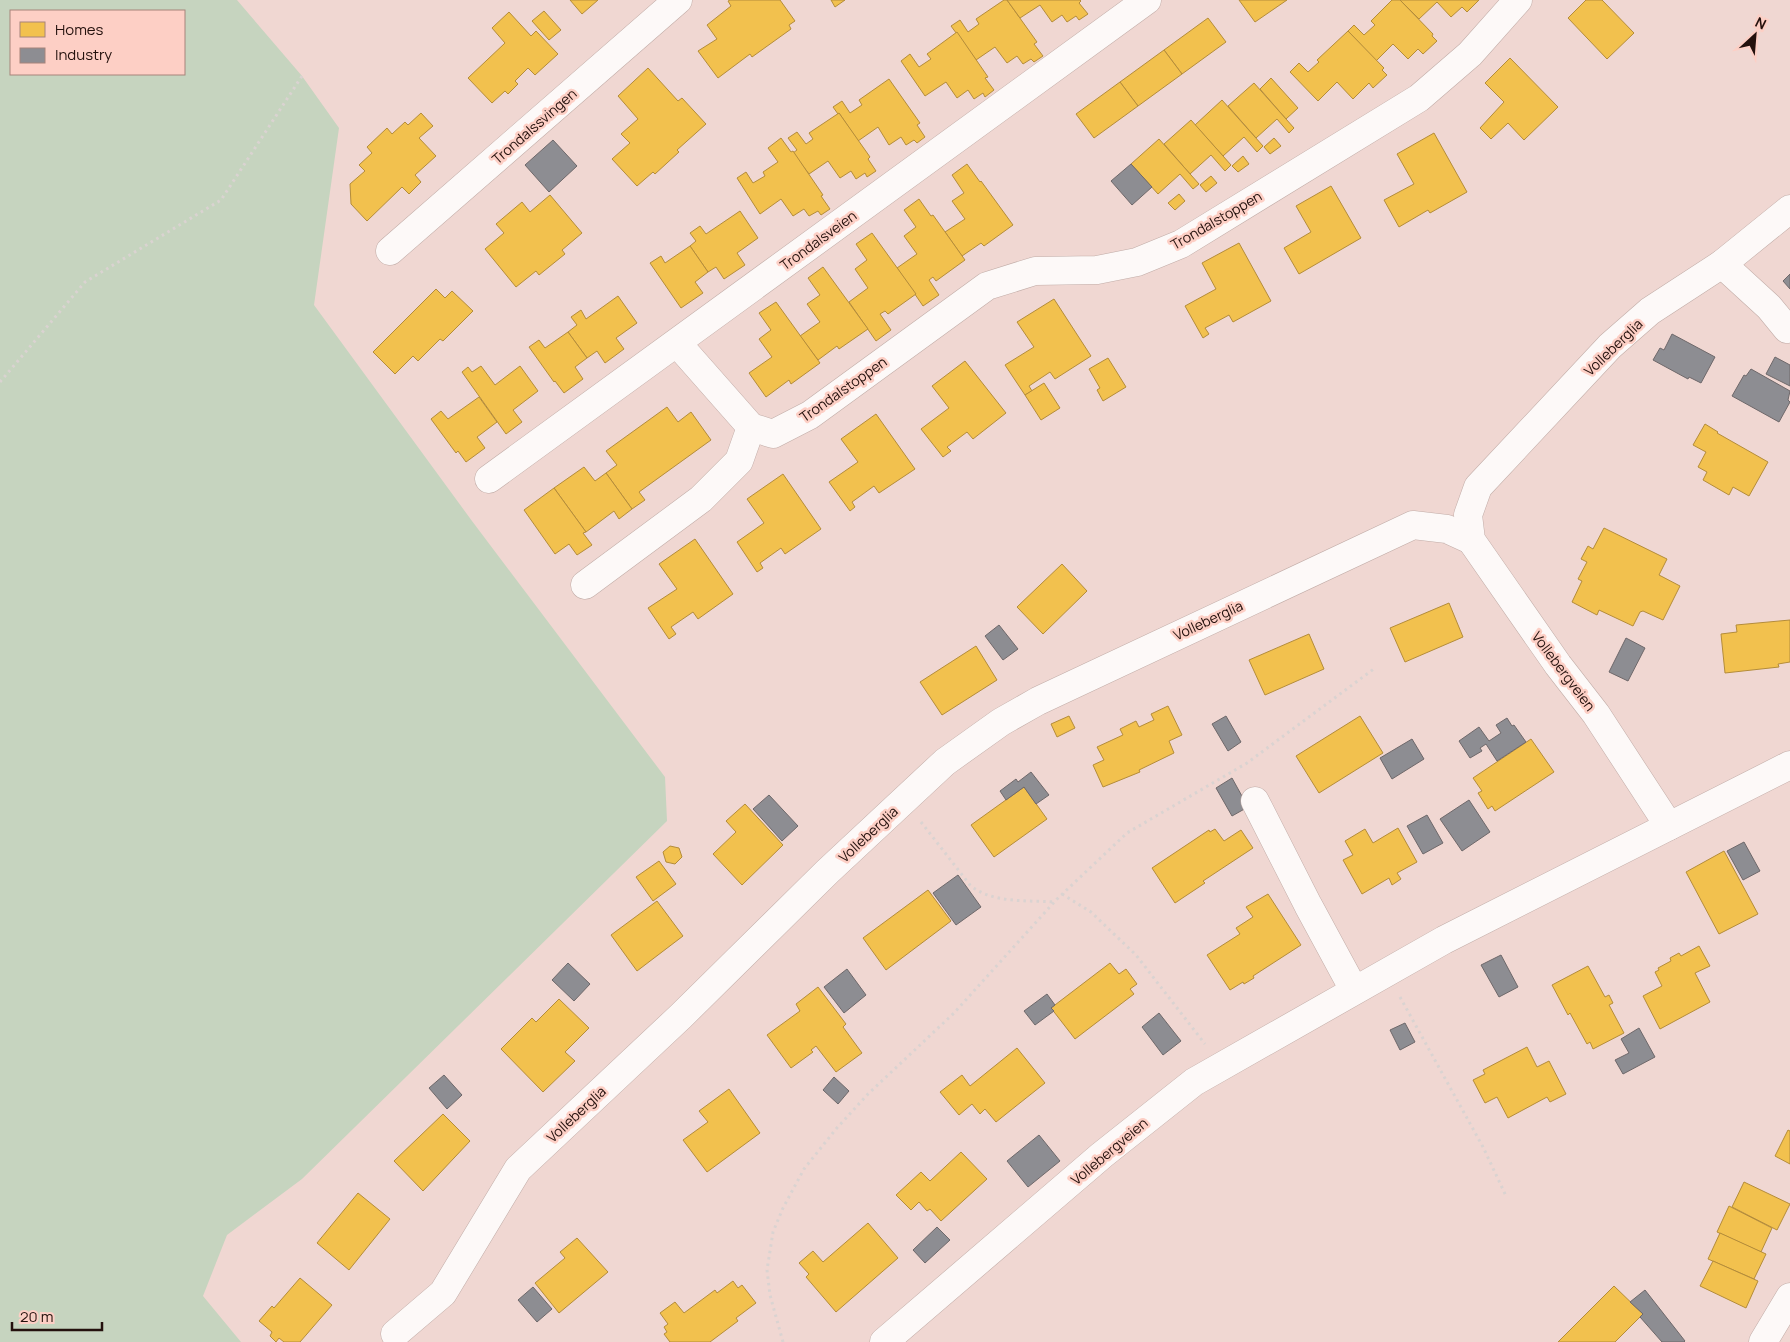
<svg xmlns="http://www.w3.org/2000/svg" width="1790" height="1342" font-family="Manrope,sans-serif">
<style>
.green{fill:#c6d4bf;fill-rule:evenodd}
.homes{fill:#f2c14e;stroke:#b48c3a}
.industry{fill:#8d8d92;stroke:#6e686a}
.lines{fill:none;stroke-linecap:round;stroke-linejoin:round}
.minor-casing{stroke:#c1aca7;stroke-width:29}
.path{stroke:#dad3d1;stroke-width:3;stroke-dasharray:2.5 4;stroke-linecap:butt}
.minor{stroke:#fdf9f8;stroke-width:28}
.labels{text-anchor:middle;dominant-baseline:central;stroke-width:5;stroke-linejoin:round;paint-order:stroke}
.street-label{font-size:14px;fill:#24110d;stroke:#fdcfc5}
</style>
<rect width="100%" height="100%" fill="#f0d7d2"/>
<path class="green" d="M0 0H237L302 76 339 128 314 305 472 521 665 777 667 821 302 1179 227 1235 203 1296 241 1342H0ZM11 11H184V74H11Z"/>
<g class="homes">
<path d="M570 0H598L582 14Z"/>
<path d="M730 0H780L795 21 789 25 791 29 752 57 750 54 718 78 698 51 717 39 707 25 731 6 728 1Z"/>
<path d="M831 0H845L835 7Z"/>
<path d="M1004 0H1007L1037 42 1034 44 1043 56 1034 62 1031 59 1023 64 1017 56 1007 63 995 47 976 60 951 26 960 20 968 32 979 24 976 19Z"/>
<path d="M1007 0H1080L1081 1 1079 3 1088 14 1079 20 1076 16 1067 22 1062 15 1052 22 1040 5 1020 18Z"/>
<path d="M1239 0H1287L1255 22Z"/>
<path d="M1392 0H1400L1433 34 1432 36 1437 41 1423 54 1418 49 1408 59 1393 44 1376 61 1348 31 1354 25 1364 35 1375 25 1371 21Z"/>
<path d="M1400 0H1479L1467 12 1462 7 1451 17 1437 2 1419 19Z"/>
<path d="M1586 0H1602L1634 33 1607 59 1568 18Z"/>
<path d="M544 11 561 30 549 40 532 21Z"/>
<path d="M509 12 531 36 536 31 558 54 535 75 528 68 515 81 518 84 508 94 505 91 492 103 468 78 505 43 492 28Z"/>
<path d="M1208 18 1226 42 1182 74 1164 50Z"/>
<path d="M1348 31 1384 68 1382 70 1387 75 1373 88 1369 83 1353 99 1337 82 1318 101 1290 72 1299 63 1308 72 1319 62 1317 60Z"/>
<path d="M957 32 988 77 985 78 994 90 985 97 983 93 974 99 968 90 957 98 946 82 925 96 901 61 910 54 919 67 931 59 927 54Z"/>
<path d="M1164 50 1182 74 1138 106 1120 82Z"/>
<path d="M1510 58 1558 107 1524 140 1508 123 1491 139 1480 128 1504 102 1485 83Z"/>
<path d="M648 68 678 101 682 98 706 124 677 150 679 152 655 174 653 172 637 186 612 159 630 143 621 134 638 119 618 96Z"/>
<path d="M1271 78 1298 108 1286 119 1260 89Z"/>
<path d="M889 79 920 123 917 125 925 137 917 143 914 140 906 145 901 137 889 145 878 127 858 141 839 113 838 114 833 107 842 101 850 113 862 105 859 100Z"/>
<path d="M1120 82 1138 106 1094 138 1076 114Z"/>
<path d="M1254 83 1294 128 1289 133 1277 119 1256 138 1228 106Z"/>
<path d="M1222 100 1263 146 1257 152 1244 137 1223 156 1195 125Z"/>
<path d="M421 113 433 126 419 138 436 156 415 175 421 182 409 194 402 187 367 221 351 204 350 184 365 171 359 165 372 153 367 147 387 128 392 134 405 122 408 125Z"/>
<path d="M839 113 870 157 868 159 876 171 867 177 865 173 856 179 851 171 840 178 828 161 809 174 793 153 797 150 788 138 797 132 806 144 813 139 809 133Z"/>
<path d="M1191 120 1231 165 1225 171 1211 155 1190 174 1164 144Z"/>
<path d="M1434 133 1467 192 1430 213 1428 210 1399 227 1384 200 1414 184 1397 154Z"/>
<path d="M781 138 791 152 793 151 823 195 821 196 830 209 821 215 818 211 809 216 804 209 793 216 781 199 760 214 737 178 746 172 753 183 765 176 763 172 778 162 768 148Z"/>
<path d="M1274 138 1281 146 1270 154 1264 147Z"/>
<path d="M1159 139 1199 184 1193 189 1180 174 1158 194 1131 164Z"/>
<path d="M1243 156 1249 164 1238 172 1232 166Z"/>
<path d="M967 164 980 182 981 181 1013 225 984 246 981 243 962 256 945 232 965 219 952 201 964 193 952 175Z"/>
<path d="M1211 176 1217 183 1206 192 1200 185Z"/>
<path d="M1331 186 1361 238 1299 274 1284 248 1311 232 1296 206Z"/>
<path d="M1179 194 1185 201 1175 210 1168 203Z"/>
<path d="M550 195 582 233 562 250 565 254 539 275 536 271 516 287 485 249 504 233 496 224 522 202 530 212Z"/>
<path d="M919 199 931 216 933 215 965 260 936 281 933 277 929 280 939 295 923 306 897 268 917 254 904 236 916 227 904 210Z"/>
<path d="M740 211 758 238 737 253 745 265 724 279 716 267 708 272 690 246 696 241 690 233 700 226 706 234Z"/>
<path d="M872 233 916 294 888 314 885 311 880 314 891 330 876 341 849 302 868 288 855 269 867 260 856 244Z"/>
<path d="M1239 243 1271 301 1233 322 1229 315 1205 328 1209 334 1203 338 1185 306 1216 289 1202 263Z"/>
<path d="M690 246 708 272 695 282 703 293 681 308 650 263 661 256 665 263Z"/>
<path d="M823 267 868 329 839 349 837 346 818 360 800 336 820 322 807 304 820 295 808 278Z"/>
<path d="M436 289 445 298 452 291 473 311 443 341 440 339 418 361 413 356 395 374 373 352Z"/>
<path d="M618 296 637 323 616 338 624 349 605 363 597 351 587 358 568 332 577 325 571 317 581 310 586 319Z"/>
<path d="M1054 299 1091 356 1055 379 1050 372 1029 386 1032 391 1025 395 1005 365 1034 347 1017 322Z"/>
<path d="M776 302 820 363 791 384 789 380 766 397 749 373 772 357 759 339 771 330 759 313Z"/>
<path d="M568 332 587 358 575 367 583 379 564 393 555 381 554 382 529 347 539 340 545 348Z"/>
<path d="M1108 358 1126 387 1103 401 1097 390 1100 388 1089 369Z"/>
<path d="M965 361 1006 413 973 439 967 432 947 447 951 451 943 457 921 429 949 408 932 386Z"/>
<path d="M481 366 495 385 520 366 538 391 513 410 522 422 506 434 462 372 468 367 472 372Z"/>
<path d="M1044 383 1060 408 1041 420 1025 395Z"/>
<path d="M479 397 497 422 477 437 485 448 466 462 458 451 456 453 431 419 441 411 448 419Z"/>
<path d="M667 407 678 422 691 412 711 440 639 492 645 500 632 509 606 473 617 465 606 451Z"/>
<path d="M876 414 915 469 879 493 874 486 852 502 855 507 850 511 829 482 858 462 841 439Z"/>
<path d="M1705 424 1718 432 1717 433 1768 462 1749 496 1733 487 1729 495 1703 480 1707 472 1698 467 1706 452 1693 445Z"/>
<path d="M584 467 595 481 606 473 632 509 619 519 614 511 586 532 554 488Z"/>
<path d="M783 474 821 529 785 554 781 548 760 563 763 568 757 572 737 542 764 523 747 499Z"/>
<path d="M554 488 586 532 583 533 592 545 577 555 569 544 555 554 524 510Z"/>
<path d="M1604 528 1667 559 1659 575 1680 586 1663 620 1643 611 1640 612 1633 626 1599 610 1597 615 1572 602 1582 581 1578 579 1587 562 1581 559 1588 546 1593 549Z"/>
<path d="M695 539 733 594 698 619 693 612 671 627 676 634 669 639 648 608 677 589 659 564Z"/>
<path d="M1062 564 1087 591 1043 634 1017 607Z"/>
<path d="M1449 603 1463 637 1405 662 1390 628Z"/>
<path d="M1790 620V662L1778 664 1779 667 1725 673 1721 634 1737 632 1736 625Z"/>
<path d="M1309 634 1324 669 1265 695 1249 660Z"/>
<path d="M976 646 997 680 942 715 920 682Z"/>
<path d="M1168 706 1182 735 1169 741 1174 753 1139 770 1140 772 1103 787 1093 765 1104 760 1097 747 1123 735 1120 729 1136 721 1139 727 1154 720 1151 714Z"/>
<path d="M1069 716 1075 728 1057 737 1051 724Z"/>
<path d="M1360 716 1383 753 1319 793 1296 756Z"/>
<path d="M1531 739 1554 772 1495 811 1492 806 1488 809 1478 793 1482 791 1473 778Z"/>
<path d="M1024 787 1047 819 994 857 971 825Z"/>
<path d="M745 804 783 845 742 885 713 854 736 832 726 821Z"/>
<path d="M1398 828 1417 862 1397 873 1401 879 1392 885 1389 878 1362 894 1343 860 1353 855 1345 841 1365 829 1373 843Z"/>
<path d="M1215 829 1224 841 1241 830 1253 848 1203 881 1205 883 1175 903 1152 868 1209 830 1210 832Z"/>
<path d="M670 846 679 848 682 857 675 864 666 862 663 852Z"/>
<path d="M1724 851 1758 914 1719 934 1686 872Z"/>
<path d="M659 861 676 884 653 901 636 877Z"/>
<path d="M928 890 951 921 886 970 863 938Z"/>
<path d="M1268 894 1301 945 1253 976 1254 978 1244 984 1243 982 1230 990 1207 955 1240 934 1236 928 1253 917 1246 907Z"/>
<path d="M657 901 683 936 637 971 611 935Z"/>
<path d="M1699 946 1710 966 1695 973 1710 1002 1660 1029 1643 996 1662 986 1655 972 1659 970 1658 968 1671 961 1670 958 1679 953 1681 956Z"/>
<path d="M1110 963 1119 974 1126 969 1137 984 1130 989 1134 994 1075 1039 1051 1008Z"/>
<path d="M1588 966 1605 997 1609 995 1613 1003 1609 1005 1624 1033 1593 1049 1590 1042 1587 1044 1570 1013 1568 1015 1552 985Z"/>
<path d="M818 987 846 1024 843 1027 862 1053 836 1072 816 1046 811 1050 813 1052 791 1068 767 1035 800 1011 796 1004Z"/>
<path d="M559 999 589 1028 565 1052 575 1061 543 1092 501 1049 532 1018 536 1022Z"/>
<path d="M1527 1047 1537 1067 1549 1061 1566 1094 1550 1102 1547 1097 1508 1118 1497 1097 1485 1103 1473 1080 1485 1074 1483 1070Z"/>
<path d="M1017 1048 1045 1083 996 1122 985 1109 980 1114 972 1104 959 1115 940 1092 962 1075 970 1086Z"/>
<path d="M729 1089 760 1133 707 1172 683 1140 708 1122 699 1111Z"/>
<path d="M443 1114 470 1141 423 1191 394 1161Z"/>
<path d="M1788 1130 1790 1131V1164L1775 1156Z"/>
<path d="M961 1152 987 1179 941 1221 930 1209 927 1211 919 1202 911 1210 896 1195 921 1172 930 1181Z"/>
<path d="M1744 1182 1790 1204 1777 1230 1732 1207Z"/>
<path d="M358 1193 390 1219 349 1270 317 1243Z"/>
<path d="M1729 1206 1772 1228 1761 1252 1717 1232Z"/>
<path d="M868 1223 898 1258 836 1312 806 1277 809 1274 799 1263 813 1251 823 1262Z"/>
<path d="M1720 1233 1766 1254 1754 1279 1708 1259Z"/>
<path d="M577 1238 608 1272 559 1313 535 1283 565 1258 560 1252Z"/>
<path d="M1713 1261 1758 1281 1746 1308 1700 1286Z"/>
<path d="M300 1278 332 1305 300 1342H284L279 1338 276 1342 270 1336 272 1332 259 1321 272 1306 274 1308Z"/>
<path d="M733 1281 738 1288 742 1285 756 1303 736 1318 738 1321 710 1342H670L664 1334 667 1332 664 1327 668 1324 660 1313 675 1302 684 1313 715 1290 717 1293Z"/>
<path d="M1614 1286 1643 1314 1615 1342H1558Z"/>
</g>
<g class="industry">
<path d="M553 140 577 166 549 192 525 165Z"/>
<path d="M1131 164 1152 187 1132 205 1111 181Z"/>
<path d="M1790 274V289L1783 281Z"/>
<path d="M1672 334 1715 357 1701 383 1689 377 1688 379 1653 360 1660 348 1664 350Z"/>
<path d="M1775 357 1790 365V386L1766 374Z"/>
<path d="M1751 369 1790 391 1788 400 1790 402 1779 422 1732 396 1744 375 1746 376Z"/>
<path d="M999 625 1018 649 1003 660 985 636Z"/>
<path d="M1626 638 1645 648 1628 681 1609 672Z"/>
<path d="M1226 716 1241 742 1228 751 1212 724Z"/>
<path d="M1507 718 1512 726 1514 725 1526 742 1497 761 1486 744 1480 748 1482 751 1470 758 1459 741 1479 727 1489 741 1501 733 1496 725Z"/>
<path d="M1412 739 1424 759 1392 779 1380 758Z"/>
<path d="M1031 772 1049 795 1036 804 1024 787 1006 800 1000 791 1016 779 1018 782Z"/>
<path d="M1232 778 1248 807 1232 816 1216 788Z"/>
<path d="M769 795 798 826 782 841 753 809Z"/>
<path d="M1469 800 1490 832 1462 851 1440 819Z"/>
<path d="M1427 815 1443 843 1423 854 1407 826Z"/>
<path d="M1744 842 1760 871 1743 880 1727 851Z"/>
<path d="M958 875 981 907 956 925 933 893Z"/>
<path d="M1501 955 1518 987 1499 997 1481 965Z"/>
<path d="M568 963 590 984 574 1001 552 980Z"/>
<path d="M847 969 866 995 844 1013 824 987Z"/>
<path d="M1047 994 1055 1005 1051 1008 1054 1011 1035 1025 1024 1011Z"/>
<path d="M1159 1013 1181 1041 1163 1055 1142 1027Z"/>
<path d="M1405 1023 1415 1042 1400 1050 1390 1030Z"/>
<path d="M1639 1028 1655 1057 1623 1074 1615 1060 1629 1053 1621 1039Z"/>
<path d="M444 1075 462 1095 447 1109 429 1088Z"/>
<path d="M834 1077 849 1091 838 1104 823 1090Z"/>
<path d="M1039 1135 1060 1161 1028 1187 1007 1161Z"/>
<path d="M937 1227 950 1240 925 1263 913 1250Z"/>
<path d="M533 1287 552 1309 537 1322 518 1300Z"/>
<path d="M1645 1290 1685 1341 1684 1342H1662L1640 1317 1643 1314 1630 1302Z"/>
</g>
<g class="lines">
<g class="minor-casing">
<g id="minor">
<path d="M390 251 678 0"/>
<path d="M1722 264 1769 307 1787 329"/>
<path d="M677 343 751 427 773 434 810 415 987 286 1035 271 1097 270 1137 262 1181 244 1419 98 1470 54 1518 0"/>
<path d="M489 479 1147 0"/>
<path d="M585 585 701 499 739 461 751 427"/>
<path d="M1255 801 1308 905 1354 990"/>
<path d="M1669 826 1596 714 1558 665 1471 540 1468 515 1478 487 1610 346 1650 311 1722 264 1790 209"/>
<path d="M395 1334 443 1293 518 1169 681 1016 827 872 945 762 1001 722 1038 701 1413 525 1447 529 1471 540"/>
<path d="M884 1342 1102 1155 1194 1082 1444 940 1790 765"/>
<path d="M1763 1342 1790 1297"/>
</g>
</g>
<g class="path">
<path d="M0 382 85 282 221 200 302 76"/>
<path d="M921 822 970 885C992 904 1028 900 1055 902"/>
<path d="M1062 894 1091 912 1136 955 1205 1044"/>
<path d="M1400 997 1483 1147 1506 1196"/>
<path d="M783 1342 770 1295 767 1270 773 1232 783 1208 804 1169 836 1129 868 1094 954 1013 1057 899 1127 833 1247 763 1375 668"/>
</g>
<use href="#minor" class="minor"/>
</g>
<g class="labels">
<g class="street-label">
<text transform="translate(534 126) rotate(-41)">Trondalssvingen</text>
<text transform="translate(1216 220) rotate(-30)">Trondalstoppen</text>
<text transform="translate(818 240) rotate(-36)">Trondalsveien</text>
<text transform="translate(1613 347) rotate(-44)">Volleberglia</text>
<text transform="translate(843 389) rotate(-35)">Trondalstoppen</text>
<text transform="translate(1208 620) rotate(-25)">Volleberglia</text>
<text transform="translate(1564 671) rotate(53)">Vollebergveien</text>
<text transform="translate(868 834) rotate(-43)">Volleberglia</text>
<text transform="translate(576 1114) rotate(-43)">Volleberglia</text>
<text transform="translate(1109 1151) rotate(-40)">Vollebergveien</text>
</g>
</g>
<rect x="10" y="10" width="175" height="65" fill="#fdcfc5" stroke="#a6837b"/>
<rect x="20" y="22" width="25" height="15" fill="#f2c14e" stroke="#a6837b"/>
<text x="55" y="35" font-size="15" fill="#24110d">Homes</text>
<rect x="20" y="48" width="25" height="15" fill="#8d8d92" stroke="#a6837b"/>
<text x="55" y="60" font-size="15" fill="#24110d">Industry</text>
<g transform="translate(1755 35) rotate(26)" stroke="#fdcfc5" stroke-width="4" paint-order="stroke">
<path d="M0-4L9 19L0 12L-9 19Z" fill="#24110d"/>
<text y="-8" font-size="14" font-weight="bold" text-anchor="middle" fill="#24110d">N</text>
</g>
<path d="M12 1322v8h90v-8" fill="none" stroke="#24110d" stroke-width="2.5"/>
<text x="20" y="1322" font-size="15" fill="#24110d" stroke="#fdcfc5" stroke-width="4" paint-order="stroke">20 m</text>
</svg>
